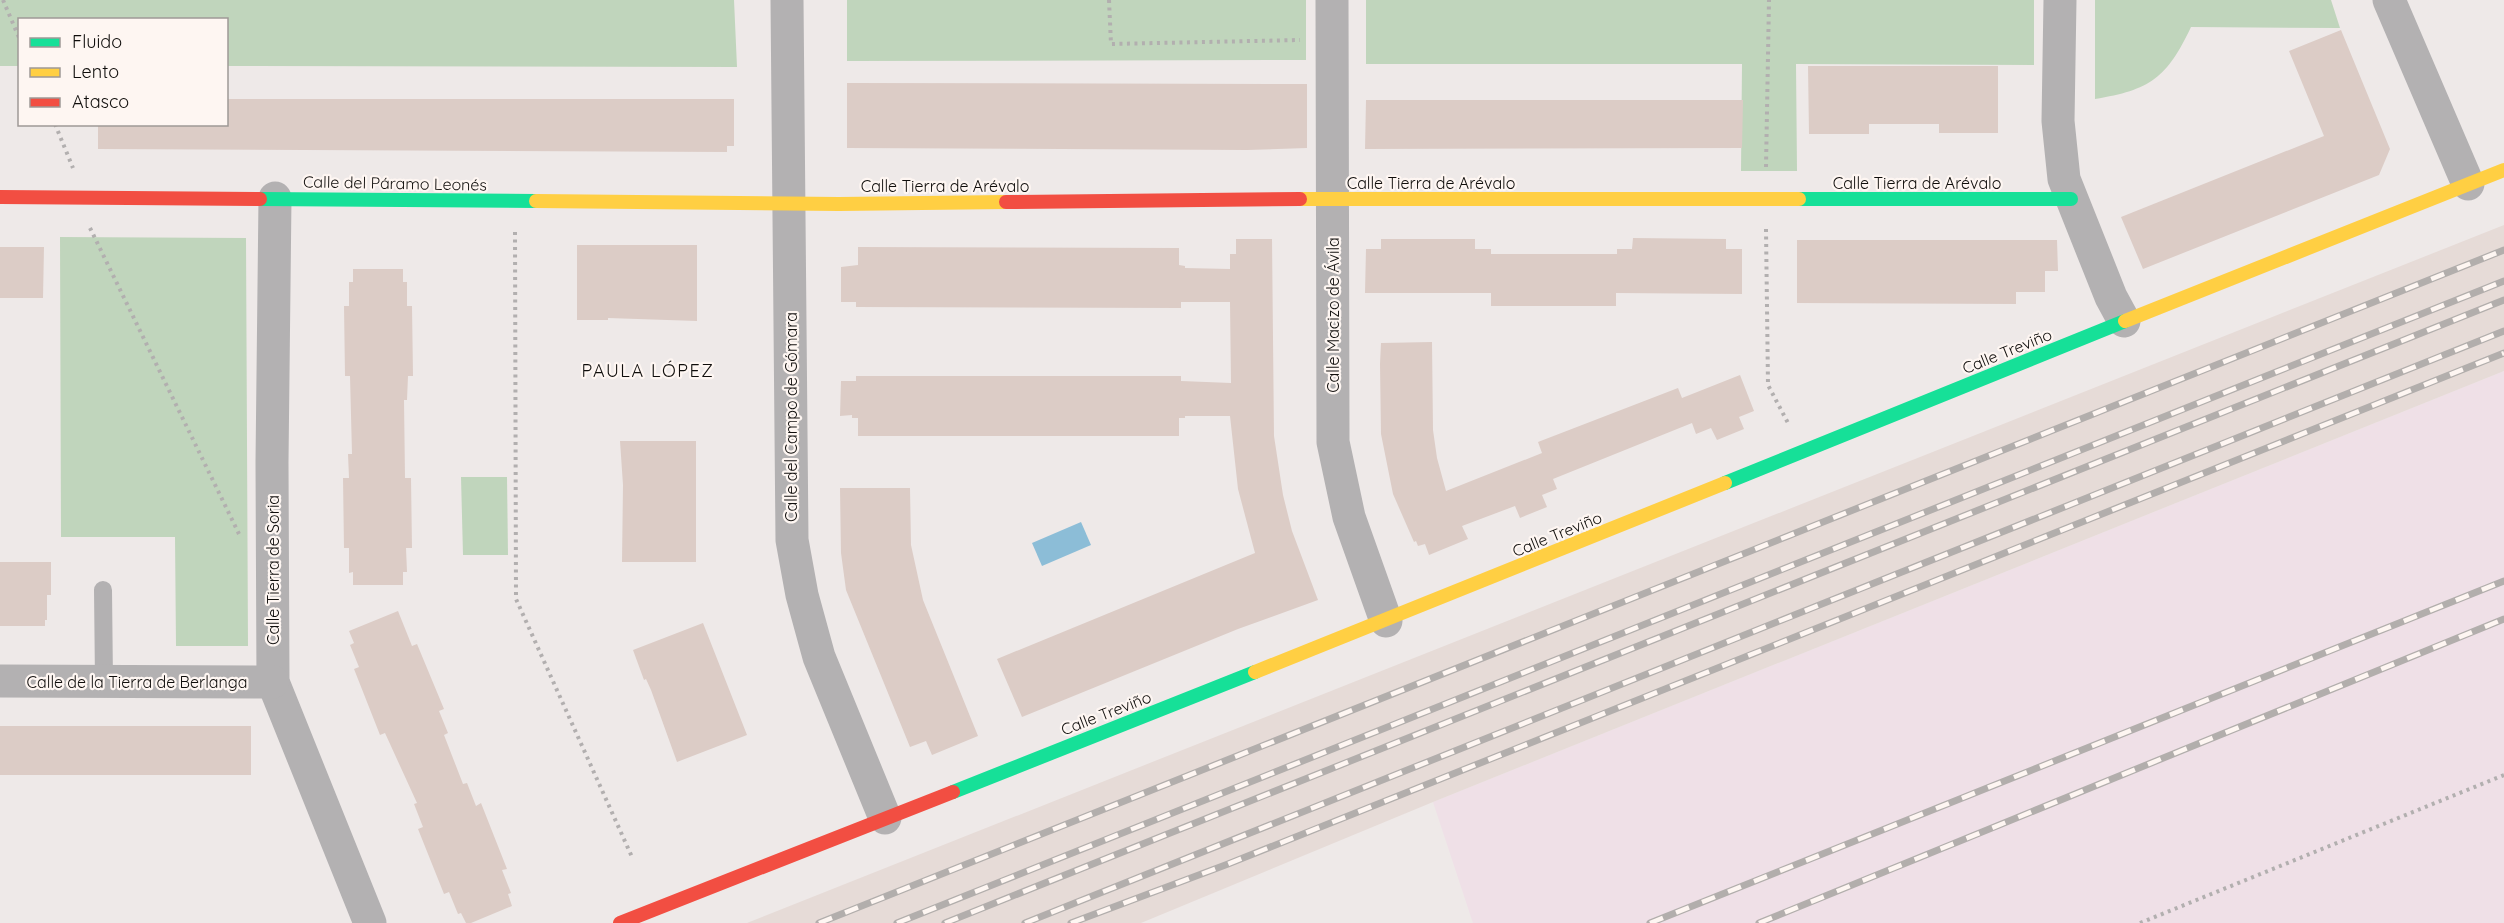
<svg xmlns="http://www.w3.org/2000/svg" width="2504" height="923" font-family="Quicksand,sans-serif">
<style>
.industrial{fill:#efe0e7}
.built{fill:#e6dbd7}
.green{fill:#c0d5bc}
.water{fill:#8cbdd7}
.building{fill:#dcccc6}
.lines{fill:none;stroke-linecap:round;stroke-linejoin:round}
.path{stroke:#b2afaf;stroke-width:4;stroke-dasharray:3 4.5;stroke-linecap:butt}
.lane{stroke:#b3b1b2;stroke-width:18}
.street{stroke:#b3b1b2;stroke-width:33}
.fast{stroke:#16e098;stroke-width:14}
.slow{stroke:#ffcf43;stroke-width:14}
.jam{stroke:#f24e42;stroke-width:14}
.rail-casing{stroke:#b2aeac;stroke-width:7}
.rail{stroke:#fef6f2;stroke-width:4.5;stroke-dasharray:14;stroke-linecap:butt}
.labels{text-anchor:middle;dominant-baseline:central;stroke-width:4.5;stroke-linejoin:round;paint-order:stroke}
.street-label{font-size:16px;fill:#0f0d0b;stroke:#fef6f2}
.neighbourhood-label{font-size:18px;letter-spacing:1.5px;fill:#0f0d0b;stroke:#fef6f2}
</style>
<rect width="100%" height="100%" fill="#eee9e8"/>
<path class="industrial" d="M2504 371V923H1473L1433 802Z"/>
<path class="built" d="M2504 225V371L1433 802 1141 923H747Z"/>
<g class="green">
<path d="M0 0H734L737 67 227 66 226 20H20L19 66H0Z"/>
<path d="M847 0H1306V60L847 61Z"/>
<path d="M1366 0H2034V65L1796 64 1797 171H1741L1742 64H1366Z"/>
<path d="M2095 0H2331L2340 28 2191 27C2167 78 2150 90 2095 99Z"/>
<path d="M60 237 246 238 248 646H176L175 537H61Z"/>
<path d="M461 477H507L508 555H463Z"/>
</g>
<path class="water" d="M1081 522 1091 545 1042 566 1032 543Z"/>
<g class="building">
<path d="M2341 30 2390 149 2379 175 2143 269 2121 217 2324 136 2289 51Z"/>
<path d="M1808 66H1998V133H1939V124H1869V134H1809Z"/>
<path d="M847 83 1307 84V148L1247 150 847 148Z"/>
<path d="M226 99H734V146H727V152L98 149V124H226Z"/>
<path d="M1366 100H1743L1742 148 1365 149Z"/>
<path d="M1633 238 1726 239V249H1742V294L1616 293V306H1491V293H1365L1366 249H1381V239H1475V249H1491V254H1617V249H1632Z"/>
<path d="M1236 239H1272L1274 436 1283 495 1292 531 1318 600 1238 629 1022 717 997 659 1255 553 1238 489 1230 416H1185V418H1179V436H858V418H852V415L840 416 841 381H856V376H1181V381L1231 383 1230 302H1181V308L856 307V302H841V267L858 265V247L1179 248V265L1185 266V268L1230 269V254H1236Z"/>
<path d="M1797 240H2057L2058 271H2045V292H2016V304L1797 303Z"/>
<path d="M577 245H697V321L608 318V320H577Z"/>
<path d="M0 247H44L43 298H0Z"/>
<path d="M353 269H403V282H407V306H412L413 376H408L407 400H404L405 478H411L412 548H406L407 572H403V585H353V572L349 573V548H344L343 478H349L348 454H352L350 376H345L344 306H349V282H353Z"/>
<path d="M1432 342 1433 430 1437 458 1446 491 1542 453 1538 442 1678 388 1682 398 1740 375 1754 411 1739 417 1744 429 1717 440 1711 428 1696 434 1692 423 1553 479 1557 489 1542 495 1547 507 1520 518 1515 506 1462 526 1468 539 1429 555 1425 544 1418 546 1416 541 1414 542 1393 494 1381 434 1380 364 1381 343Z"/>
<path d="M620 441H696V562H622L623 485Z"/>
<path d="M840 488H910L911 545 923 600 978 736 932 755 926 741 910 747 846 590 841 553Z"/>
<path d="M0 562H51V595H47V620H45V626H0Z"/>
<path d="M398 611 412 646 417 644 444 709 439 711 448 733 444 735 463 784 467 783 476 806 481 803 507 869 502 870 511 893 508 894 512 906 471 923H466L461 913 458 914 449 892 444 894 418 829 423 827 414 804 417 803 385 733 380 735 354 669 359 667 350 645 354 643 349 631Z"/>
<path d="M703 623 747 735 677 762 651 690 646 679 644 680 633 650Z"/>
<rect x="0" y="726" width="251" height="49"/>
</g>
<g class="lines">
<g class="path">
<path d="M3 0 20 40"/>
<path d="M1109 0 1111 44 1300 40"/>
<path d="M55 124 73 168"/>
<path d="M1766 167 1769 0"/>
<path d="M90 228 239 534"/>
<path d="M1766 229 1768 385 1788 423"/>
<path d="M515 232 516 599 632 857"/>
<path d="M2140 923 2504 775"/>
</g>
<path class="lane" d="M103 590 104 682"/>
<g class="street">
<path d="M787 0 792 540 802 595 819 657 885 818"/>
<path d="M1332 0 1333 442 1349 517 1386 621"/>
<path d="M2060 0 2058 121 2064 179 2111 297 2124 321"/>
<path d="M2389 0 2468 184"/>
<path d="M275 198 272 462 273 682 370 923"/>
<path d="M0 681 273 682"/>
</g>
<g class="fast">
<path d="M260 199 536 201"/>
<path d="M1799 199H2071"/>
<path d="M1725 483 2125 321"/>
<path d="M953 792 1255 672"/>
</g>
<g class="slow">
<path d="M1300 199H1799"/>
<path d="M536 201 839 204 1006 202"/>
<path d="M2125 321 2504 170"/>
<path d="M1255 672 1725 483"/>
</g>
<g class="jam">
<path d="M0 197 260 199"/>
<path d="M1006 202 1300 199"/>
<path d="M620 923 953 792"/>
</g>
<g class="rail-casing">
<g id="rail">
<path d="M819 923 2504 250"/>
<path d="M897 923 2504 281"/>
<path d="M945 923 2504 300"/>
<path d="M1025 923 2504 331"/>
<path d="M1071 923 1228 864 2504 353"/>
<path d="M1650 923 2504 581"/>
<path d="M1759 923 2504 619"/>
</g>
</g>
<use href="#rail" class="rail"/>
</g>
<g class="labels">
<g class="street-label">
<text transform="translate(395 183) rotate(1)">Calle del Páramo Leonés</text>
<text x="1431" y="183">Calle Tierra de Arévalo</text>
<text x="1917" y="183">Calle Tierra de Arévalo</text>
<text x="945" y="186">Calle Tierra de Arévalo</text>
<text transform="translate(1333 315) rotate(-90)">Calle Macizo de Ávila</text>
<text transform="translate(2007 351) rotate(-22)">Calle Treviño</text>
<text transform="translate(791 417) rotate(-90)">Calle del Campo de Gómara</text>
<text transform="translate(1557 534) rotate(-22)">Calle Treviño</text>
<text transform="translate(273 570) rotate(-90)">Calle Tierra de Soria</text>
<text x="137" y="682">Calle de la Tierra de Berlanga</text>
<text transform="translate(1106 713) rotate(-21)">Calle Treviño</text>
</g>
<g class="neighbourhood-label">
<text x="648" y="370">PAULA LÓPEZ</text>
</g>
</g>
<rect x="18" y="18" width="210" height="108" fill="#fef6f2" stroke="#9e9996" stroke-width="1.5"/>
<rect x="30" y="38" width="30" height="9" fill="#16e098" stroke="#9e9996" stroke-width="1.5"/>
<text x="72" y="48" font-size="18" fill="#0f0d0b">Fluido</text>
<rect x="30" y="68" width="30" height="9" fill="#ffcf43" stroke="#9e9996" stroke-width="1.5"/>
<text x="72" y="78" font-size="18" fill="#0f0d0b">Lento</text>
<rect x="30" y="98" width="30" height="9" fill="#f24e42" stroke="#9e9996" stroke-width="1.5"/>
<text x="72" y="108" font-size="18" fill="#0f0d0b">Atasco</text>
</svg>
